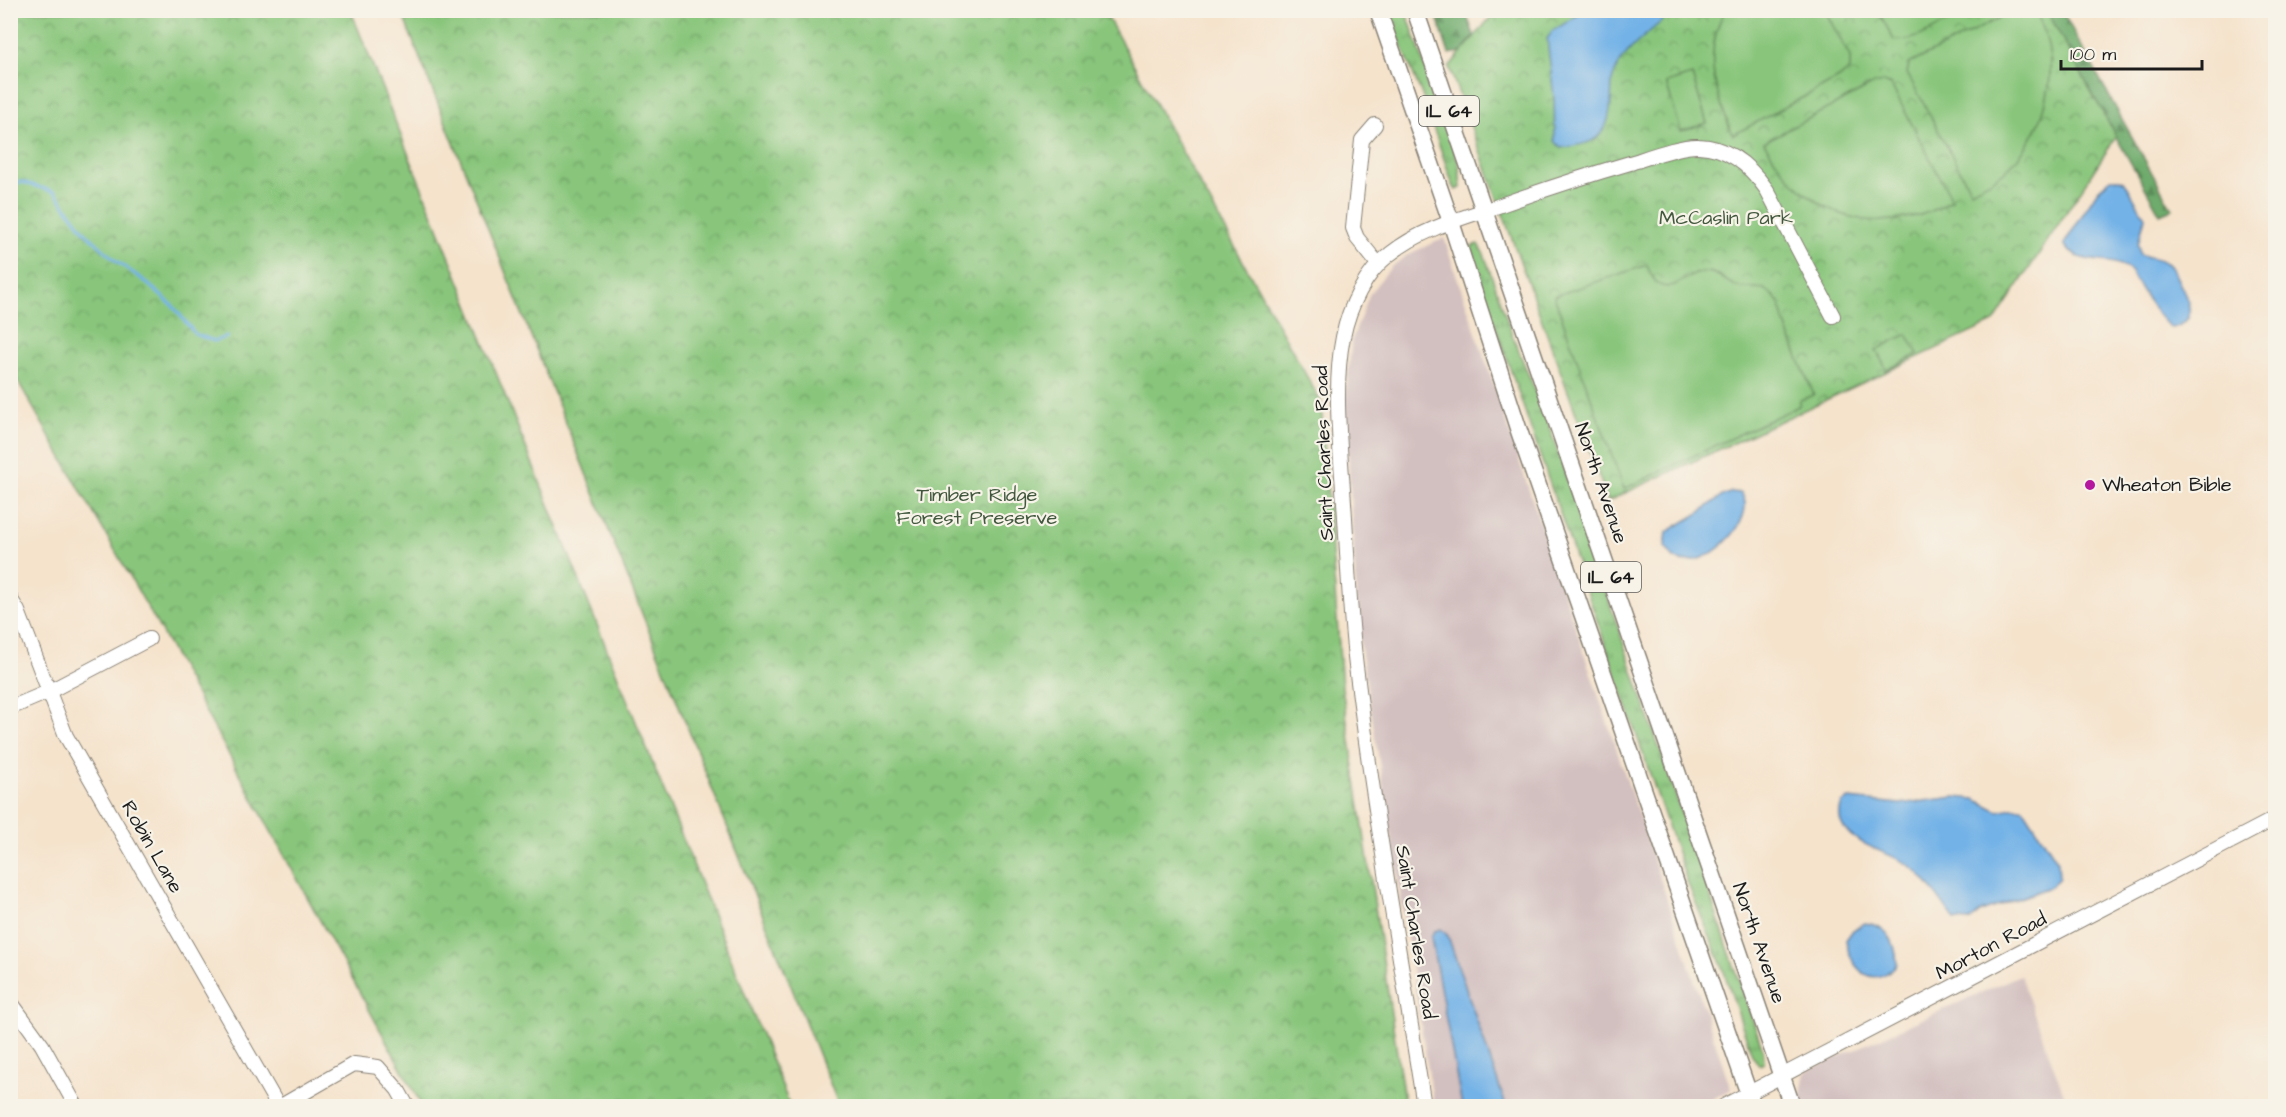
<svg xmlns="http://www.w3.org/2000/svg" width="2286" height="1117" font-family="'Architects Daughter',sans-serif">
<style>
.industrial{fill:#d2bfbf}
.grass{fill:url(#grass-tufts);stroke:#52714c;stroke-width:1.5}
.forest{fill:url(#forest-firs);stroke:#456444;stroke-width:1.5}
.park{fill:url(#park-crowns);stroke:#52714c;stroke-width:1.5}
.pitch{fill:#89c67c;stroke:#52714c;stroke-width:1.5}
.water{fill:#73b2e7;stroke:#486782;stroke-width:1.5}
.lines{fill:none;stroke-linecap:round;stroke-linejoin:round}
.stream{stroke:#73b2e7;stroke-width:3}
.minor-casing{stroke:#888074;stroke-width:16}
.major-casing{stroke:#888074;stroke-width:19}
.minor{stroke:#fff;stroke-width:14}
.major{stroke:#fff;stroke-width:16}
.poi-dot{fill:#b5179e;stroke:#f7f3e8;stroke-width:2}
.labels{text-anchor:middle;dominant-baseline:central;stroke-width:4.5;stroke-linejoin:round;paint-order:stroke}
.shield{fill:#f7f3e8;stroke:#5e5c59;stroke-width:1.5}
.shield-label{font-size:18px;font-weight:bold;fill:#1c1c1c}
.park-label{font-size:20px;fill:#42583e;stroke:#f7f3e8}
.street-label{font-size:20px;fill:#1c1c1c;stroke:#f7f3e8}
.poi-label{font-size:20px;fill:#1c1c1c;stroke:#f7f3e8;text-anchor:start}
</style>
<defs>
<pattern id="grass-tufts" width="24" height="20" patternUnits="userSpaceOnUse" patternTransform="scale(1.5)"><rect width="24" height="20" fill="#89c67c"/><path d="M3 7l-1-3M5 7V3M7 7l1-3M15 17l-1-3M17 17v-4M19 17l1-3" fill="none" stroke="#6fa065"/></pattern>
<pattern id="forest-firs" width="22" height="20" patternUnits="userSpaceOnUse" patternTransform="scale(1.5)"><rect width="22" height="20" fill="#6eab6c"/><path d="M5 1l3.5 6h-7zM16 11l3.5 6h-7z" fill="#5a8a58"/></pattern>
<pattern id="park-crowns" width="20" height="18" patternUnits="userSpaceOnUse" patternTransform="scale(1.5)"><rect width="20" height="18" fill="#89c67c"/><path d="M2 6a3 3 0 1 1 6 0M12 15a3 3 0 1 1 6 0" fill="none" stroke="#6fa065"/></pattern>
</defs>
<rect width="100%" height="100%" fill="#f7f3e8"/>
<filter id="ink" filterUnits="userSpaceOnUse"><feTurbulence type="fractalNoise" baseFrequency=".0167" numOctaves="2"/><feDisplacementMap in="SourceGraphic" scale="12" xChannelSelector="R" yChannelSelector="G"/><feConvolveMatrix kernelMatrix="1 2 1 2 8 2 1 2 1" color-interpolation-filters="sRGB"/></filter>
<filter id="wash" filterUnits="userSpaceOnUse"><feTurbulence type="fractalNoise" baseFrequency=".008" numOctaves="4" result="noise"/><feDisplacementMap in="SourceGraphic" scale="24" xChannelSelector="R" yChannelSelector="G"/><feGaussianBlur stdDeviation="1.35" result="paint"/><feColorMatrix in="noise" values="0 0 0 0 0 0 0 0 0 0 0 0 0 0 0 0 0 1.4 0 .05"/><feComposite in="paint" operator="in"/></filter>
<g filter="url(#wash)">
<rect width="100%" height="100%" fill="#f5e3cc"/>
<g class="industrial">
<path d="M1444 238 1731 1089 1699 1106H1434L1359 635 1345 403 1352 340 1370 293 1391 267 1409 254Z"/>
<path d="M2020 975 2068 1106H1805L1801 1095 1805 1072Z"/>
</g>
<g class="grass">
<path d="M1388 12 1406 11 1459 165 1461 188 1456 190 1453 185 1422 95Z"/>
<path d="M1478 244 1484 254 1513 337 1545 415 1763 1050 1764 1063 1759 1065 1752 1055 1722 966 1688 884 1472 258V246Z"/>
</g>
<g class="forest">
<path d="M1435 11H1465L1474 35 1462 52 1449 54Z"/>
<path d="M2047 11H2062L2172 209 2160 214 2116 137Z"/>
</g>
<g class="park">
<path d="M10 11H351L790 1106H422L156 622 11 369Z"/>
<path d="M401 11H1104L1321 402 1342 687 1405 1106H839Z"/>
<path d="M1496 11H2047L2116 137 1994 322 1608 501 1449 67Z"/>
</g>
<g class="pitch">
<path d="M1725 10 1825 11 1850 57V69L1839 78 1733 135C1715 93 1702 54 1725 10Z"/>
<path d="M1878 11H1966C1947 21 1916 44 1894 40Z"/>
<path d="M2035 11C2065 64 2048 132 2004 172 1995 180 1981 185 1971 191L1907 73 1909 64 2013 11Z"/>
<path d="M1692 75 1707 123 1681 131 1666 83Z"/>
<path d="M1884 82 1891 85 1952 200C1942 205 1933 211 1923 214 1916 217 1907 217 1900 219 1839 229 1793 193 1764 142L1874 84Z"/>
<path d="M1647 265C1663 310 1683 271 1706 272 1719 272 1727 284 1739 287 1750 290 1760 285 1770 293 1774 296 1777 300 1779 303 1782 311 1783 318 1786 326 1794 349 1804 372 1814 395L1800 400 1799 406 1624 489 1554 296Z"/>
<path d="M1907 334 1918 354 1887 370 1876 350Z"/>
</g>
<g class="water">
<path d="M1585 11H1663L1662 21C1643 38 1622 52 1613 77 1611 84 1612 93 1611 101 1608 139 1596 143 1561 148L1555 141 1554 97 1547 39 1552 31Z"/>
<path d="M2111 179H2120L2125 182 2145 217 2138 244 2140 254C2150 259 2163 257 2171 267 2174 271 2177 278 2180 284 2190 303 2198 322 2171 328 2157 316 2147 299 2137 283 2134 278 2132 272 2127 268 2107 255 2078 268 2064 244L2098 190Z"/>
<path d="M1732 492 1741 493C1761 519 1702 576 1674 558 1671 555 1668 550 1665 547L1667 532 1699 513 1722 496Z"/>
<path d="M1955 797 1975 799 1998 811 2012 808H2023L2058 862 2059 878 2050 887 1981 912 1969 921 1955 920C1940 902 1929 880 1910 866 1888 849 1827 842 1842 803L1849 799 1900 804Z"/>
<path d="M1865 923C1888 925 1896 943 1897 964 1873 992 1850 969 1846 940L1853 930Z"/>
<path d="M1441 929 1448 936 1506 1106H1462L1431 938 1434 931Z"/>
</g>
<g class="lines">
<path class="stream" d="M10 184 22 182 55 192 85 232 116 261 142 279 173 306 195 334 214 341 227 337"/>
</g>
</g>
<g filter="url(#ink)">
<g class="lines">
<g class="minor-casing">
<g id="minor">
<path d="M1375 125 1362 140 1353 228 1357 238 1378 264"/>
<path d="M10 598 18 611 66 736 278 1106"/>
<path d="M10 708 48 692 149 639"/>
<path d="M10 1001 42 1045 76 1106"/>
<path d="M281 1106 354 1064 378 1067 398 1090 407 1106"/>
<path d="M1424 1106C1401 960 1374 813 1356 666 1350 617 1348 567 1345 518 1342 464 1332 390 1343 337 1349 307 1365 273 1390 254 1420 230 1459 219 1495 207 1540 191 1585 176 1630 163 1649 157 1681 145 1699 146 1729 147 1751 167 1767 190L1833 316"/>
<path d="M1724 1106 2276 818"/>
</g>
</g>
<g class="major-casing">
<g id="major">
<path d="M1378 10 1451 222 1518 428 1753 1106"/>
<path d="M1415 10 1792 1106"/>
</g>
</g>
<use href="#minor" class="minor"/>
<use href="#major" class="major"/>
</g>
</g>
<circle class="poi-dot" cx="2090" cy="485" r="6"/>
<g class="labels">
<g class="shield">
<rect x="1419" y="96" width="60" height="30" rx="4.5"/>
<rect x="1581" y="562" width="60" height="30" rx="4.5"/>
</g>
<g class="shield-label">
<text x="1449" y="111">IL 64</text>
<text x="1611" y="577">IL 64</text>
</g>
<g class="park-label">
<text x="1726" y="218">McCaslin Park</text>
<text x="977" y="495">Timber Ridge<tspan x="977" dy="23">Forest Preserve</tspan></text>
</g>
<g class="street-label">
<text transform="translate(1324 453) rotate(-92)">Saint Charles Road</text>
<text transform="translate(1601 483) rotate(71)">North Avenue</text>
<text transform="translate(152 847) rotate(60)">Robin Lane</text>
<text transform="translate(1416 932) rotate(81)">Saint Charles Road</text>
<text transform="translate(1759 943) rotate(71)">North Avenue</text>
<text transform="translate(1991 946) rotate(-28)">Morton Road</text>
</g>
<g class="poi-label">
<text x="2102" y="485">Wheaton Bible</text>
</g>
</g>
<rect width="2286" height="1117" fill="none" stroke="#f7f3e8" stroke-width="36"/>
<path d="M2061 60v9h141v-9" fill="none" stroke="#1c1c1c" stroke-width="3"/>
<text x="2070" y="60" font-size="18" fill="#1c1c1c" stroke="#f7f3e8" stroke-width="4.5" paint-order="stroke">100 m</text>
</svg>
